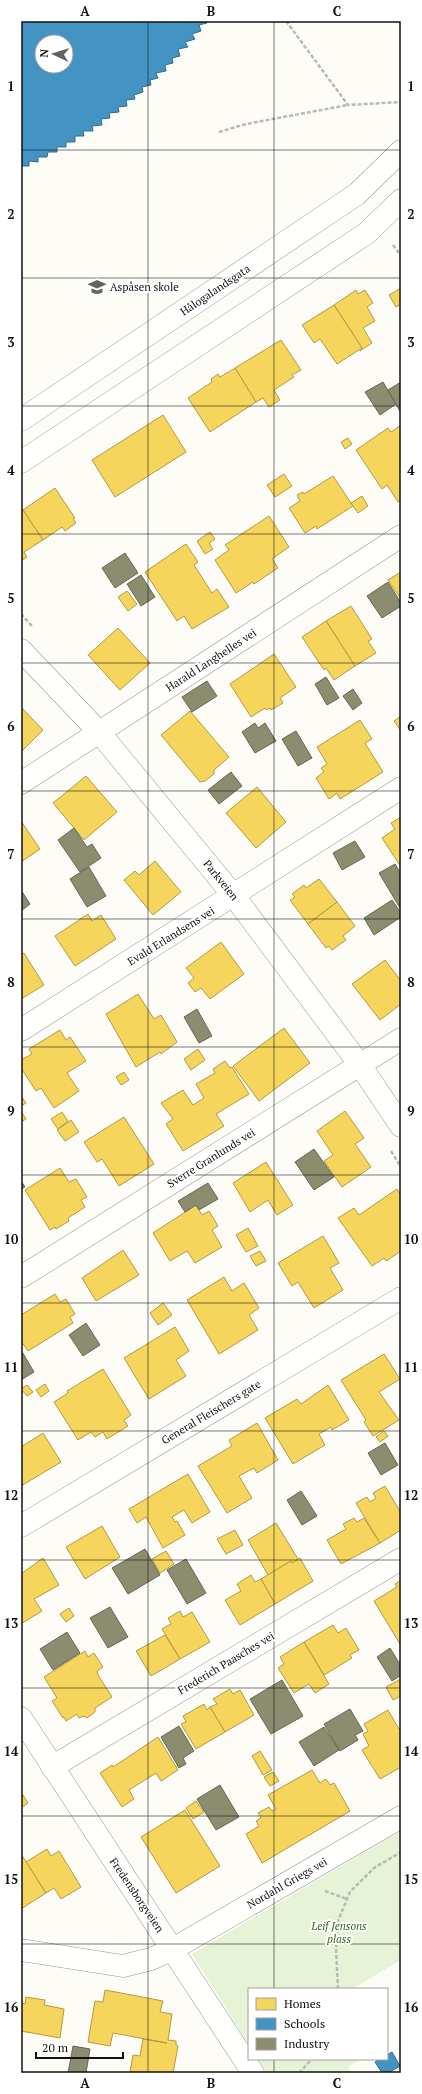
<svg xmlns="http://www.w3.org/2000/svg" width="422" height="2094" font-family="'PT Serif',serif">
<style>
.green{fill:#e7f3d7}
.homes{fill:#f6d55c;stroke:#b19a46}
.schools{fill:#4393c3;stroke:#346c8e;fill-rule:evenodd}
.industry{fill:#8c8c6e;stroke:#676752}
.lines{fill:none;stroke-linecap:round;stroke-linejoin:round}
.minor-casing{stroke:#979795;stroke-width:23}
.path{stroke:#b9b9b8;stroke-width:2.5;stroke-dasharray:4 2;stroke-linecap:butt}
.minor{stroke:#fffffe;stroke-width:22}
.grid{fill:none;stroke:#111;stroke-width:1;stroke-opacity:0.55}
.labels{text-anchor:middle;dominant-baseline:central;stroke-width:4;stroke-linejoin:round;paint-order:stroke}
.poi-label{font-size:11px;fill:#111;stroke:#fff;text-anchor:start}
.street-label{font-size:11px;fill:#111;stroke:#fff}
.park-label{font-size:11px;font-style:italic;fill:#2f6b1f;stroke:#fff}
.neatline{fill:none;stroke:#111;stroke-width:1.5}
.grid-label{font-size:13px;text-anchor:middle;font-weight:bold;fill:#111}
</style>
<rect width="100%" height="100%" fill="#fdfcf7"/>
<g class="green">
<path d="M401 1831V1960L352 1989H249V2045L192 1954Z"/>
<path d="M258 2059H361L348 2067 352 2073H267Z"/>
</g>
<g class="homes">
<path d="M401 288V304L396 307 389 295Z"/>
<path d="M356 290 358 294 365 290 373 303 367 307 375 321 363 328 372 343 360 351 362 348 334 305Z"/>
<path d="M334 305 362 348 337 364 320 339 314 343 302 325Z"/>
<path d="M281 340 301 370 292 375 294 377 274 390 280 400 269 407 263 398 256 402 235 368Z"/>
<path d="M235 368 256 402 210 432 188 398 212 382 211 379 218 374 220 377Z"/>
<path d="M163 415 186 452 115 497 92 460Z"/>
<path d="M401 425V500L398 502 387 485 382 489 356 450 388 428 391 432Z"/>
<path d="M348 438 352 444 345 449 341 442Z"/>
<path d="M284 474 292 486 275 497 267 485Z"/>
<path d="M333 476 353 506 317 529 316 526 305 533 289 508 300 501 297 495 303 492 304 494Z"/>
<path d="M55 488 75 518 73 519 76 523 65 531 62 527 43 540 23 510Z"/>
<path d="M362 496 368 506 358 513 351 503Z"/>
<path d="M23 510 43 540 24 552 27 557 21 561V511Z"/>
<path d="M269 516 289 547 272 559 278 568 254 584 253 582 236 593 215 560 229 550 225 545Z"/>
<path d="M210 532 215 539 209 543 213 549 205 554 197 541Z"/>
<path d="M186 544 198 562 194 565 212 593 217 589 229 607 192 629 184 616 177 621 145 572Z"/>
<path d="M401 572V599L388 580Z"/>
<path d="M127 591 137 604 128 611 118 597Z"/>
<path d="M351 606 372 639 368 641 376 653 355 666 326 621Z"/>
<path d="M326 621 355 666 334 680 326 668 324 670 302 637Z"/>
<path d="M118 628 150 663 120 690 88 655Z"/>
<path d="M274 654 296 687 280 698 283 703 271 710 270 708 267 710 265 708 251 717 230 684Z"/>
<path d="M21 707 43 730 21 752Z"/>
<path d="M190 711 229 757 214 770V774L205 781 200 782 161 735Z"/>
<path d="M401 716V731L394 721Z"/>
<path d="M360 720 372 739 365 743 383 772 340 799 337 793 329 799 316 778 324 772 321 768 327 764 317 747Z"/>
<path d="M86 776 117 812 84 840 53 803Z"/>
<path d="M257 787 286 822 256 848 226 813Z"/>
<path d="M401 817V867L382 838 395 829 391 823Z"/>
<path d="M21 821 40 849 21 862Z"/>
<path d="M155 861 181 892 153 915 124 880 135 871 139 875Z"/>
<path d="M319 879 337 902 308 924 290 900 295 897 292 894 304 885 306 888Z"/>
<path d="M337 902 355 926 343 936 346 940 332 950 329 946 326 948 308 924Z"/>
<path d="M88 914 92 921 101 915 116 939 75 966 55 936Z"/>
<path d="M221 942 244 974 210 999 201 988 195 992 188 983 194 978 186 968Z"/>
<path d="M24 953 44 985 21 999V955Z"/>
<path d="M385 960 401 981V1004L380 1020 352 984Z"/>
<path d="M138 994 154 1019 161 1015 177 1042 161 1054 160 1052 136 1067 106 1014Z"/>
<path d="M284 1028 310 1063 259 1101 233 1066Z"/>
<path d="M60 1030 66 1040 70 1037 86 1061 67 1073 79 1091 54 1108 41 1088 36 1091 21 1068V1060L32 1054 29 1049Z"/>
<path d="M198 1049 205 1060 191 1070 184 1059Z"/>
<path d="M225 1061 230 1068 232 1067 249 1094 216 1114 224 1126 183 1151 166 1124 173 1119 161 1103 183 1090 193 1105 204 1098 196 1084 215 1073 213 1069Z"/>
<path d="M124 1072 129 1080 121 1085 116 1077Z"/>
<path d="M21 1096 26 1103 21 1106Z"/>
<path d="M21 1111 26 1119 21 1122Z"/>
<path d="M345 1111 364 1138 355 1144 371 1167 342 1187 324 1161 333 1155 317 1131Z"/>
<path d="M62 1112 68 1121 58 1129 51 1119Z"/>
<path d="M124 1117 154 1164 119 1186 102 1159 97 1162 84 1142Z"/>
<path d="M71 1120 79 1132 65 1141 57 1130Z"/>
<path d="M266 1162 293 1205 277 1215 268 1200 250 1212 233 1183Z"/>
<path d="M60 1168 69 1182 76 1179 87 1197 81 1200 85 1207 68 1218 69 1221 56 1229 55 1227 50 1230 25 1190Z"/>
<path d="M397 1189 401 1195V1251L386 1261 384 1258 372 1266 338 1218 354 1208 359 1215Z"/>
<path d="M196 1205 202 1215 209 1211 218 1226 212 1230 222 1247 195 1263 187 1251 170 1261 153 1233Z"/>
<path d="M248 1228 258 1246 246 1252 236 1235Z"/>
<path d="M323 1236 339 1263 330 1268 343 1290 314 1308 298 1282 292 1286 278 1263Z"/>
<path d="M123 1250 139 1275 96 1301 82 1278Z"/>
<path d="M260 1251 266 1261 256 1266 250 1256Z"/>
<path d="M224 1277 232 1291 244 1283 259 1308 249 1315 258 1330 219 1354 187 1300Z"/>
<path d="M55 1294 60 1302 66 1299 75 1314 70 1317 73 1323 28 1351 21 1341V1315Z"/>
<path d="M163 1303 172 1315 158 1325 150 1313Z"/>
<path d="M175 1327 189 1351 176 1360 186 1376 149 1399 124 1358Z"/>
<path d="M384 1354 400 1379 379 1392 399 1420 373 1436 364 1422 366 1420 341 1380Z"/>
<path d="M103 1369 131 1415 124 1420 128 1426 107 1439 103 1432 95 1437 91 1432 78 1440 54 1402 68 1393 67 1391Z"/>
<path d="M45 1384 49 1391 41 1397 36 1390Z"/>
<path d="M27 1385 33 1392 27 1396 21 1389Z"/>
<path d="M328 1385 349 1420 332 1430 331 1427 319 1434 325 1445 293 1464 265 1418 297 1399 301 1404Z"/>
<path d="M257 1423 278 1460 257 1473 254 1468 239 1476 252 1498 227 1513 198 1466 232 1446 229 1440Z"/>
<path d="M384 1431 388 1436 380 1442 376 1437Z"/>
<path d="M43 1433 61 1462 21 1486V1447Z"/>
<path d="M188 1474 210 1512 192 1523 184 1510 172 1517 175 1522 177 1521 185 1535 163 1548 146 1517 137 1523 129 1509Z"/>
<path d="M385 1486 401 1513V1530L380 1543 356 1503 367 1497 370 1502 376 1498 373 1493Z"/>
<path d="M354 1518 357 1522 364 1518 380 1543 341 1564 327 1540 346 1529 343 1524Z"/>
<path d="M276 1523 298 1559 292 1563 291 1561 268 1575 248 1540Z"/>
<path d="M102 1526 120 1557 85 1579 66 1547Z"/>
<path d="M235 1530 243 1545 226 1554 217 1539Z"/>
<path d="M166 1551 174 1564 160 1573 152 1559Z"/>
<path d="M43 1558 59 1585 34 1599 42 1611 21 1624V1574Z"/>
<path d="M300 1558 313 1581 275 1604 261 1579 291 1561 292 1563Z"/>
<path d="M251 1575 255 1582 261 1579 275 1604 240 1625 225 1600 241 1591 237 1584Z"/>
<path d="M401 1580V1643L400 1644 374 1601 397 1587 395 1584Z"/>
<path d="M69 1608 74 1616 66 1622 60 1614Z"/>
<path d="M180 1611 183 1617 192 1612 210 1642 180 1659 162 1629 171 1624 168 1618Z"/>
<path d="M333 1625 338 1633 346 1628 359 1650 350 1655 352 1658 324 1675 304 1642Z"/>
<path d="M165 1635 180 1659 151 1676 136 1651Z"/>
<path d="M304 1642 329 1684 315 1693 309 1684 294 1693 278 1668 284 1664 280 1657Z"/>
<path d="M85 1651 88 1657 94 1653 103 1667 97 1671 98 1675 112 1697 95 1708V1712L87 1718 84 1716 79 1718 77 1714 66 1721 64 1717 63 1718 52 1701 57 1698 44 1677Z"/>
<path d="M401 1679V1696L393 1700 386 1687Z"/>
<path d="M230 1689 233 1694 240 1690 254 1715 225 1732 210 1707 217 1704 213 1699Z"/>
<path d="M204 1704 207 1710 210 1707 225 1732 196 1749 181 1724 186 1722 183 1716Z"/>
<path d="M388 1710 399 1729 401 1728V1767L380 1779 362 1750 369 1746 363 1734 368 1731 364 1724Z"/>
<path d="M158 1737 178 1770 161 1781 156 1773 129 1790 134 1799 122 1807 100 1773 112 1765 113 1767Z"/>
<path d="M260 1751 272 1770 263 1775 252 1756Z"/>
<path d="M312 1770 320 1783 326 1779 330 1785 334 1783 350 1811 262 1863 246 1834 259 1826 256 1821 261 1818 258 1813 269 1807 272 1811 276 1809 268 1795Z"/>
<path d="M273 1772 279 1781 270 1786 264 1777Z"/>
<path d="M21 1792 28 1803 21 1808Z"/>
<path d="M196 1801 204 1812 193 1819 186 1808Z"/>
<path d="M185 1810 220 1866 176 1893 141 1837Z"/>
<path d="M47 1849 51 1856 59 1851 81 1887 61 1899 54 1888 46 1893 26 1862Z"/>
<path d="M21 1854 46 1893 21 1909Z"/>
<path d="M105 1990 163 2001 160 2012 172 2014 168 2040 176 2041V2045L178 2046 173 2073 130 2072 133 2055 140 2056 143 2039 167 2043 113 2033 110 2046 88 2042 95 2001 103 2002Z"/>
<path d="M26 1997 45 2000 44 2005 64 2009 60 2038 21 2031V2003L25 2004Z"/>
</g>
<g class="schools">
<path d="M21 21H206L207 23 199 25 201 31 192 34 195 39 185 42 188 47 178 49 180 56 172 58 173 63 165 65 166 71 156 73 158 78 150 80 151 85 142 87 143 92 134 95 135 99 126 100 127 106 118 107 119 112 109 113 110 118 101 119 102 125 92 126 93 131H83L84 136H75V142H66V147H57V152H48L47 157H38V162L29 161V166H21ZM42 42H66V66H42Z"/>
<path d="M392 2052 400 2066 388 2073H382L375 2062 380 2059H387V2055Z"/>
</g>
<g class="industry">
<path d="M383 382 396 404 380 415 365 392Z"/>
<path d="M401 382V413L388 390Z"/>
<path d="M125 553 138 573 115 588 102 568Z"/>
<path d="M141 575 155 597 141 606 127 584Z"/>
<path d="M388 582 401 603V606L382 618 367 596Z"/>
<path d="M326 677 339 698 327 705 315 684Z"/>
<path d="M207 681 217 696 192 712 182 697Z"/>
<path d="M353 689 362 703 353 710 343 696Z"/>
<path d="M255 723 258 728 265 723 276 741 255 753 242 732Z"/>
<path d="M296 731 312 758 298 766 282 739Z"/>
<path d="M231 772 242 786 219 804 208 790Z"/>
<path d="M74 828 87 847 92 844 101 858 80 872 58 840Z"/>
<path d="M355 841 365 857 342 870 333 853Z"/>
<path d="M395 864 401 874 400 908 379 873Z"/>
<path d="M89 867 106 896 87 907 70 879Z"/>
<path d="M21 890 30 904 21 911Z"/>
<path d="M392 900 401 913V917L374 935 364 918Z"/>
<path d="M197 1009 212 1036 199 1043 184 1017Z"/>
<path d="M314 1149 334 1177 314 1190 295 1162Z"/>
<path d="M21 1181 25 1187 21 1189Z"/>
<path d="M208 1183 218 1199 199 1210 196 1205 185 1212 178 1201Z"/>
<path d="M86 1323 100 1345 83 1356 69 1335Z"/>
<path d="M21 1350 34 1372 21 1380Z"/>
<path d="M385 1443 398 1465 381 1475 368 1453Z"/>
<path d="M301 1491 317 1516 302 1525 287 1500Z"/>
<path d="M145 1549 160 1575 128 1594 112 1568Z"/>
<path d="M186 1559 206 1593 187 1604 167 1570Z"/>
<path d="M110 1607 128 1637 108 1648 90 1618Z"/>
<path d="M67 1632 80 1653 53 1670 40 1649Z"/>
<path d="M390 1648 401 1666V1675L392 1681 377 1657Z"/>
<path d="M282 1680 303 1716 271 1734 250 1699Z"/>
<path d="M350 1709 363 1731 355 1735 358 1740 340 1751 324 1724Z"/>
<path d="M179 1726 194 1751 183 1758 186 1764 179 1768 161 1737Z"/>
<path d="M324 1727 339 1750 314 1766 299 1742Z"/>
<path d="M220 1785 239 1817 216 1830 197 1799Z"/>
<path d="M73 2046 90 2049 86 2073H68Z"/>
</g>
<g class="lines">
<g class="minor-casing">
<g id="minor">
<path d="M21 420 357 194 401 151"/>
<path d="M21 462 367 233 401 200"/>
<path d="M21 650 99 732 234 896 360 1065 401 1126"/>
<path d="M21 783 401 536"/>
<path d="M21 1030 401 788"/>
<path d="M21 1277 401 1039"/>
<path d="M21 1526 401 1298"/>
<path d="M21 1718 253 2073"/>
<path d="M52 1767 401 1559"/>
<path d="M21 1950 123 1966 151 1959 173 1949 401 1817"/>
</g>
</g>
<g class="path">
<path d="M286 21 348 105 401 102"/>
<path d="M219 132 246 124 348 105"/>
<path d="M393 245 401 256"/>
<path d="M21 614 32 626"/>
<path d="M391 1151 401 1167"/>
<path d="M325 1891 347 1899"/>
<path d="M338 1989 336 1949 338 1921 350 1892 374 1868 401 1852"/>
<path d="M299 2073 312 2059"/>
</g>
<use href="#minor" class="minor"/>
</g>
<path class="grid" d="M148 21V2073M274 21V1989M21 150H401M21 278H401M21 406H401M21 534H401M21 663H401M21 791H401M21 919H401M21 1047H401M21 1175H401M21 1303H401M21 1431H401M21 1560H401M21 1688H401M21 1816H401M21 1944H401M274 2059V2073"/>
<defs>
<g id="school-bare" transform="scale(1.38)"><path d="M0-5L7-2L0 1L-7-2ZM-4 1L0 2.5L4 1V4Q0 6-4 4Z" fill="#646362" stroke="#fff" stroke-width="2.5" paint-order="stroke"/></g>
</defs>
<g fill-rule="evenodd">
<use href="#school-bare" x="97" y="287"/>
</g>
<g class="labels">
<g class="poi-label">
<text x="110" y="287">Aspåsen skole</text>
</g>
<g class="street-label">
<text transform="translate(215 290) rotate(-34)">Hålogalandsgata</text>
<text transform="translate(211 660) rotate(-33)">Harald Langhelles vei</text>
<text transform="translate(221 880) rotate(51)">Parkveien</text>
<text transform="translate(171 936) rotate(-32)">Evald Erlandsens vei</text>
<text transform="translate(211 1158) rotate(-32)">Sverre Granlunds vei</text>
<text transform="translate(211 1412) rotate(-31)">General Fleischers gate</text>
<text transform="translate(226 1663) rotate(-31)">Frederich Paasches vei</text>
<text transform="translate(287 1883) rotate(-30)">Nordahl Griegs vei</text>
<text transform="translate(137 1895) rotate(56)">Fredensborgveien</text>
</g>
<g class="park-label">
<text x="339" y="1926">Leif Jensons<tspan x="339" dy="13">plass</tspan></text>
</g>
</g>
<rect width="422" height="2094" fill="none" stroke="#ffffff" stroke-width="44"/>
<rect x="248" y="1988" width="140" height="72" fill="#ffffff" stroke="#a0a0a0"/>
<rect x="256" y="1998" width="20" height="12" fill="#f6d55c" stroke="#a0a0a0"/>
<text x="284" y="2008" font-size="12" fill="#111111">Homes</text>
<rect x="256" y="2018" width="20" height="12" fill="#4393c3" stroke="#a0a0a0"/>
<text x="284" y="2028" font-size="12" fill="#111111">Schools</text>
<rect x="256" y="2038" width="20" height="12" fill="#8c8c6e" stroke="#a0a0a0"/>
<text x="284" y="2048" font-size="12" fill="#111111">Industry</text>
<g transform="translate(54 54) rotate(274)"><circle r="19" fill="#ffffff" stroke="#a0a0a0"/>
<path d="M0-3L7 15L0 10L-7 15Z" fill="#646362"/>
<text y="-6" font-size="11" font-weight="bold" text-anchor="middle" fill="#111111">N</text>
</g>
<path d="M36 2052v6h87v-6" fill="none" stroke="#111111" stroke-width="2"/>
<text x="42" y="2052" font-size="12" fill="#111111" stroke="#ffffff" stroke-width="3" paint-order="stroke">20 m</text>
<rect x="22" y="22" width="378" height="2050" class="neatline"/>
<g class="grid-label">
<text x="85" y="16">A</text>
<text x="211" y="16">B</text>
<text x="337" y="16">C</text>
<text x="11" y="91">1</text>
<text x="411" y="91">1</text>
<text x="11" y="219">2</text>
<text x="411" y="219">2</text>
<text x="11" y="347">3</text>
<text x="411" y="347">3</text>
<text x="11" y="475">4</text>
<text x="411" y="475">4</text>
<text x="11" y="603">5</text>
<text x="411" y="603">5</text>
<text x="11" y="731">6</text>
<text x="411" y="731">6</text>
<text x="11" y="859">7</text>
<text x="411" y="859">7</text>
<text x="11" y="987">8</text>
<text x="411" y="987">8</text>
<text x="11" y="1116">9</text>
<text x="411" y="1116">9</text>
<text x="11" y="1244">10</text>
<text x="411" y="1244">10</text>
<text x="11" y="1372">11</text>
<text x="411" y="1372">11</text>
<text x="11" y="1500">12</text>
<text x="411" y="1500">12</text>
<text x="11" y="1628">13</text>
<text x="411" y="1628">13</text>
<text x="11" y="1756">14</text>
<text x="411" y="1756">14</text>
<text x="11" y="1884">15</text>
<text x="411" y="1884">15</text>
<text x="11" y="2012">16</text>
<text x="411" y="2012">16</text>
<text x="85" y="2088">A</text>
<text x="211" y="2088">B</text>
<text x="337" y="2088">C</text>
</g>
</svg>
